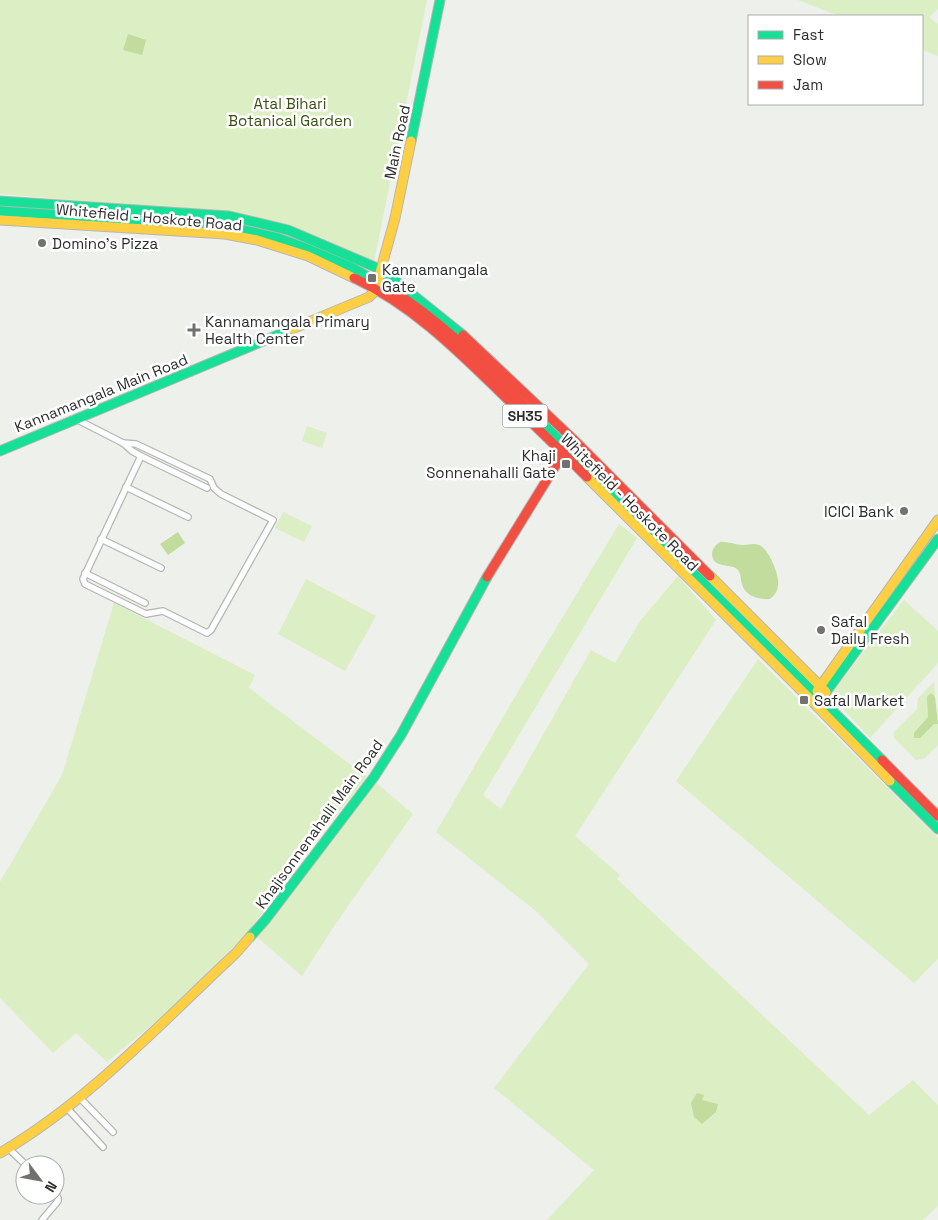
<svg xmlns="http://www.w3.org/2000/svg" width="938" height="1220" font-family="'Space Grotesk',sans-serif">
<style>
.green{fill:#dceec4}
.water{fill:#c1dc9c}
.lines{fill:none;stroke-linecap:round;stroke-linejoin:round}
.street-casing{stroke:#b5b7b4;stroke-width:8}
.fast-casing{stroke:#b5b7b4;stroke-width:11}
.slow-casing{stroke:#b5b7b4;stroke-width:11}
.jam-casing{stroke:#b5b7b4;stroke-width:11}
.street{stroke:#fcfdfc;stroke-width:5.5}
.fast{stroke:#16e098;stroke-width:9}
.slow{stroke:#ffcf43;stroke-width:9}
.jam{stroke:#f24e42;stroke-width:9}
.poi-dot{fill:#71726f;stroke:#fff;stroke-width:2}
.labels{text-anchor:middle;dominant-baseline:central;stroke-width:5;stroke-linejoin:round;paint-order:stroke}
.shield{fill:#fff;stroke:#6c6d6b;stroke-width:1}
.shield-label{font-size:14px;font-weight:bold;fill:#2d2e2c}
.park-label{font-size:15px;fill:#3a5011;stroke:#fff}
.street-label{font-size:15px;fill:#2d2e2c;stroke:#fff}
.poi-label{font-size:15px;fill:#2d2e2c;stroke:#fff;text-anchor:start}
</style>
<rect width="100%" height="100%" fill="#eef0ec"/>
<g class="green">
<path d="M0 0H427L374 262 231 213 0 194Z"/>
<path d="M798 0H938V9L929 17 938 24V56L922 50V16H839Z"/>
<path d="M307 426 327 433 322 448 302 441Z"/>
<path d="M283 512 312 526 304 542 275 528Z"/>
<path d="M619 524 637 538 483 795 501 809 591 650 615 663 640 621 678 576 716 620 575 836 620 875 617 879 869 1115 913 1080 938 1105V1206L923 1220H547L594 1170 494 1088 589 964 536 911 436 832 533 666Z"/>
<path d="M306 579 376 616 345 671 278 634Z"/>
<path d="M904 600 938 631V663L870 738 830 695Z"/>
<path d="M114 603 255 675 249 688 367 777 321 834 244 937 161 1017 107 1062 76 1033 53 1053 0 998V882L62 775Z"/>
<path d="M758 659 938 838V959L914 983 676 781Z"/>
<path d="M934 682 936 712 938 715V745L925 758 916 760 894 738V732L917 709 918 698Z"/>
<path d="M375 782 413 814 336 923 302 976 257 937Z"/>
</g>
<g class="water">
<path d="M128 34 146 40 142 55 123 50Z"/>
<path d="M178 532 185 543 168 555 160 544Z"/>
<path d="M720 542C727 541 735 545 743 545 749 545 753 543 759 545 769 549 780 576 778 586 777 592 774 596 770 599 759 600 745 596 742 584 740 579 742 574 737 569 730 563 714 569 712 555 712 549 715 545 720 542Z"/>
<path d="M931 693 935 697 938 724H934L920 738H914V733L928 717 927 697Z"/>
<path d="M697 1093 704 1095 702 1100 718 1104 716 1112 702 1124 694 1117 691 1103Z"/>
</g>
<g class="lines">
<g class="street-casing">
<g id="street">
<path d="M76 419 123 443 132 451 141 456 207 488"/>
<path d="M123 443 136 444 210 479 214 488 221 494 273 520 211 630 207 633 163 611 146 614 85 584 83 579 141 456"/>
<path d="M126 487 188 517"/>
<path d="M101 539 161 568"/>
<path d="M85 573 145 603"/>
<path d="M80 1098 113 1132"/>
<path d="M67 1108 103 1147"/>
<path d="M8 1148 26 1165"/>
<path d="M42 1220 58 1201V1198L55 1193"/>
</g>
</g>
<g class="fast-casing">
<g id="fast">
<path d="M411 141 440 0"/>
<path d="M0 201 229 216 288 230 382 270 463 335"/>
<path d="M0 211 227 226 278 238 303 247 351 267 391 290"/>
<path d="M531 412 882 760"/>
<path d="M0 451 292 329"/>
<path d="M823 696 938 539"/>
<path d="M890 781 938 829"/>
<path d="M250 937 266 919 374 777 401 735 487 577"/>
</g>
</g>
<g class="slow-casing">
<g id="slow">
<path d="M0 220 225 234 257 240 308 256 354 278"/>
<path d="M292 329 369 297 375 291 395 218 411 141"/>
<path d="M587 477 810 699 890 781"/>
<path d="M710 576 826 692"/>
<path d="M817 691 938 520"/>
<path d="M0 1153C88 1102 162 1022 236 953L250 937"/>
</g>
</g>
<g class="jam-casing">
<g id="jam">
<path d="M354 278C410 304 454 347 497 389 527 418 557 447 587 477"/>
<path d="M391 290C444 322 488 369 531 412"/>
<path d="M463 335 573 439 710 576"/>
<path d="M487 577 567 447"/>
<path d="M882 760 938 816"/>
</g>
</g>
<use href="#street" class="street"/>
<use href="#fast" class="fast"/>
<use href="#slow" class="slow"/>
<use href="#jam" class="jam"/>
</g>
<g class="poi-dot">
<circle cx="42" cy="243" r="5"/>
<rect x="367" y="273" width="10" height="10" rx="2.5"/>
<path d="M191.5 322.5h5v5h5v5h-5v5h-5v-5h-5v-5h5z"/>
<rect x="561" y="459" width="10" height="10" rx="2.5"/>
<circle cx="904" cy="511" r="5"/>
<circle cx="821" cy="630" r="5"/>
<rect x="799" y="695" width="10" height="10" rx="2.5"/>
</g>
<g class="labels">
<rect class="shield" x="502.5" y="404.5" width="45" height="23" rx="4"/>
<g class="shield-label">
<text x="525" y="416">SH35</text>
</g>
<g class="park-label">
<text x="290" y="103">Atal Bihari<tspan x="290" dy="17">Botanical Garden</tspan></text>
</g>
<g class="street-label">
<text transform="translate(397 142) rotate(-78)">Main Road</text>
<text transform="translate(149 217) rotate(5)">Whitefield - Hoskote Road</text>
<text transform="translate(101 393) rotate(-22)">Kannamangala Main Road</text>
<text transform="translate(630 502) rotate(45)">Whitefield - Hoskote Road</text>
<text transform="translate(319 824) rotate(-54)">Khajisonnenahalli Main Road</text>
</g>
<g class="poi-label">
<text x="52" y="243">Domino's Pizza</text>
<text x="382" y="269">Kannamangala<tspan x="382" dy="17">Gate</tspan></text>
<text x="205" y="321">Kannamangala Primary<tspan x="205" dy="17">Health Center</tspan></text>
<text x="556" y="455" text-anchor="end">Khaji<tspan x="556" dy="17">Sonnenahalli Gate</tspan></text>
<text x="894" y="511" text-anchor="end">ICICI Bank</text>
<text x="831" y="621">Safal<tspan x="831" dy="17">Daily Fresh</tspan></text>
<text x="814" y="700">Safal Market</text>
</g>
</g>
<rect x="748" y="15" width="175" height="90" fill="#ffffff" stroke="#ababab"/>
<rect x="758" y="31" width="25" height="8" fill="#16e098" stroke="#ababab"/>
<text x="793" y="40" font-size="15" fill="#2d2e2c">Fast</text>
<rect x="758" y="56" width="25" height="8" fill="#ffcf43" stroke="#ababab"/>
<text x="793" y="65" font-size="15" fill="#2d2e2c">Slow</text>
<rect x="758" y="81" width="25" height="8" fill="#f24e42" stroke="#ababab"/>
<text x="793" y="90" font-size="15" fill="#2d2e2c">Jam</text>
<g transform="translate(40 1180) rotate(122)"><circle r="24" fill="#ffffff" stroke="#ababab"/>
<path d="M0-4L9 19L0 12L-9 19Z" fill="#71726f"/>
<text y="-8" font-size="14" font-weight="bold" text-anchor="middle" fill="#2d2e2c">N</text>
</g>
</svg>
